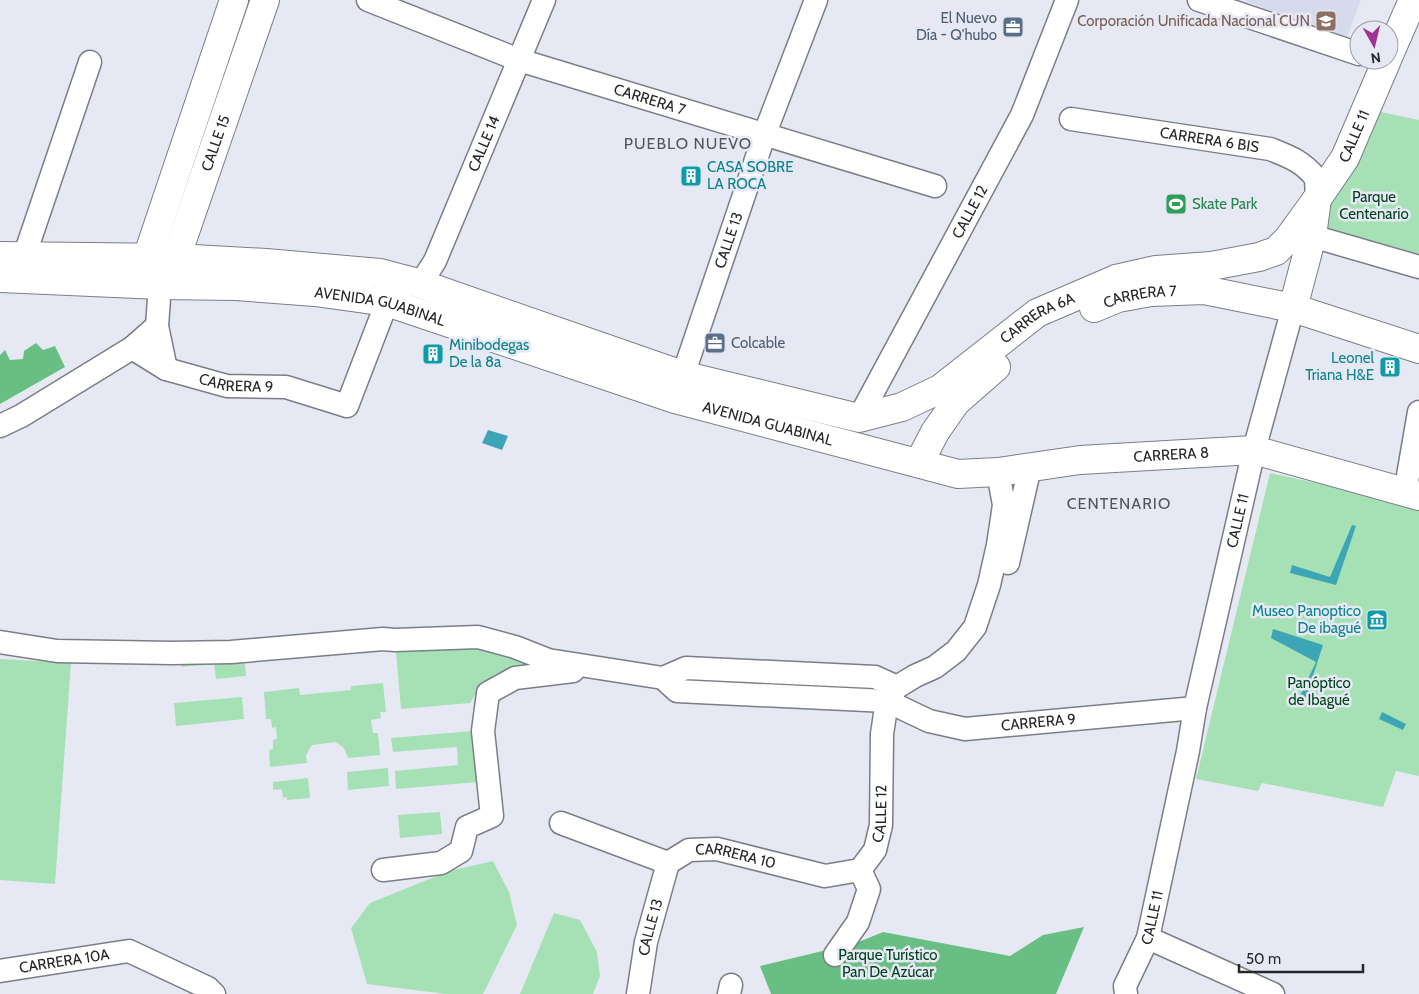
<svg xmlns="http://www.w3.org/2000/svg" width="1419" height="994" font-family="Cabin,sans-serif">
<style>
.built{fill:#d5dbec}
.green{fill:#a6e1b5}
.forest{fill:#69bf83}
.water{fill:#3da6b6}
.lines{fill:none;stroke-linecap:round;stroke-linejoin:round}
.minor-casing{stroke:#7b7e87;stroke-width:25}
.major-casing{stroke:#7b7e87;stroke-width:30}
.minor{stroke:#fff;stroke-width:22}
.major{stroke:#fff;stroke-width:28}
.labels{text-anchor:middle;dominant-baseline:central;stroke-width:5;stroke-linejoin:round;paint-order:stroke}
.service-label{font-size:15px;fill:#4e5e75;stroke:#e6e9f4;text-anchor:end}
.education-label{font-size:15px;fill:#785e54;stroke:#e6e9f4;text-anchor:end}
.street-label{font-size:15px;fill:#26282b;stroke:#e6e9f4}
.culture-label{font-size:15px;fill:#0d838f;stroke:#e6e9f4;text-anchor:start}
.park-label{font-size:15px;fill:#00441e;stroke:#e6e9f4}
.leisure-label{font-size:15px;fill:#27864d;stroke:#e6e9f4;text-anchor:start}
.neighbourhood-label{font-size:16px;letter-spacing:1px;fill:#53555e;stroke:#e6e9f4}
</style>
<rect width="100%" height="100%" fill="#e6e9f4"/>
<path class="built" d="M1243 0H1361L1346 39Z"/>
<g class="green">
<path d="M1376 111 1419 120V264L1312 236Z"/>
<path d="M1270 473 1419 505V776L1396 771 1383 807 1262 783 1258 791 1196 779Z"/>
<path d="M468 646 491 651 540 668 495 674 479 689 470 703 401 709 396 652Z"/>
<path d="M220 657 245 664 246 676 216 679 214 664 181 667V660Z"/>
<path d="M0 659 71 663 55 884 0 880Z"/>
<path d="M383 683 386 712H380L381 718 371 720 373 733H378L380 755 348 758 344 748 336 742 312 745 306 755 307 763 270 767 269 750 273 749V740L277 739 276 727 272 728 271 719H266L264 692 299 688 300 695 351 690V686Z"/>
<path d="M242 697 244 719 176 726 174 703Z"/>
<path d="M472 731 478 782 396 789 395 771 458 765 457 747 393 752 391 738Z"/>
<path d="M388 768 389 786 348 790 347 772Z"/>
<path d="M308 778 310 798 287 800V797L283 798 282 789 273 790V782Z"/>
<path d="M440 812 442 834 400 838 398 815Z"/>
<path d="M493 861 509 892 517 925 483 994H446L367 984 351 928 370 903 449 871Z"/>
<path d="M554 913 580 920 597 952 600 976 593 994H520Z"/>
</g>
<g class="forest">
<path d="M36 343 43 350 55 346 65 367 0 404V355L5 350 10 360 23 359 24 351Z"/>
<path d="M1084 927 1056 994H771L760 966 856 943 883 932 1010 956 1043 935Z"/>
</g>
<g class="water">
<path d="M488 430 508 436 502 450 482 443Z"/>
<path d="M1352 525 1356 526 1336 585 1290 573 1292 565 1330 577Z"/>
<path d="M1273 629 1323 645 1304 703 1298 700 1316 662 1271 638Z"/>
<path d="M1382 712 1406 724 1403 730 1379 719Z"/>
</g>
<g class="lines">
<g class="minor-casing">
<g id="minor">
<path id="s1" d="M368 0 519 60 935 186"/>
<path d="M1199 0 1359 54"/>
<path id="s2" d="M1071 119 1270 149C1290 157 1302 161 1316 178L1317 199"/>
<path d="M1294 238 1312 236 1419 267"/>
<path d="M24 257 90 62"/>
<path id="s3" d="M418 283 426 275 435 261 544 0"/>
<path d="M160 285 157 326 166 369"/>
<path id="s4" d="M132 348 166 369 227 386 286 387 347 406 387 302"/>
<path id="s5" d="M678 390 765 133 816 0"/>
<path id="s6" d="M859 418 1022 115 1067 0"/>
<path d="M0 426 21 416 132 348 157 326"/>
<path d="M1405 493 1419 412"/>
<path d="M1008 563 1030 467"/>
<path id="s7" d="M0 642 57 651 172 653 231 652 383 639 395 640 478 637 515 647 548 660 663 678 677 691 887 701 929 721 965 729 1195 708"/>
<path d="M663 678 686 668 875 677 897 687"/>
<path d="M561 823 668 863"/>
<path id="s8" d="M668 863 689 850 717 849 825 876 860 870"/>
<path d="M383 870 441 863 461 851 467 827 492 816 483 731 488 693 515 678 573 671"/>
<path id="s9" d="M860 870 875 850 881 825 882 734 887 701 897 687 915 676 935 667 956 651 975 627 989 585 998 545 1004 505 998 472"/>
<path d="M1148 938 1273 994"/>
<path d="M835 955 858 922 869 889 860 870"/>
<path id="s10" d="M0 971 129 951 208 988 214 994"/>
<path id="s11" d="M638 994 646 942 668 863"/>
<path d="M729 994 731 985"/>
<path id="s12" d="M1126 994 1125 986 1148 938 1188 751 1195 708 1254 450 1293 308"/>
</g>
</g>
<g class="major-casing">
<g id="major">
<path d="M1389 55 1413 0"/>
<path id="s13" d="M0 256 176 258 266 263 380 273 418 283 682 375 859 418 902 407 940 389 1037 313 1116 279 1156 270 1211 266 1259 257 1276 251 1288 239 1317 199"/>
<path id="s14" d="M167 273 176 258 265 0"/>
<path d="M155 274 147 258 234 0"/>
<path id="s15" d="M0 278 160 285 236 286 315 292 387 302 675 399 958 474 998 472 1080 460 1254 450 1419 496"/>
<path id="s16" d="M1094 308 1118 298 1151 292 1204 290 1293 308 1419 349"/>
<path id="s17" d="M1293 308 1312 236 1317 199 1345 158 1387 60"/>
<path d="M919 463 935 432 956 402 996 367"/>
</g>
</g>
<use href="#minor" class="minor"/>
<use href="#major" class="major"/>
</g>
<defs>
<g id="university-square" transform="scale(1.125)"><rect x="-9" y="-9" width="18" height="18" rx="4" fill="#8d6e63" stroke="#e6e9f4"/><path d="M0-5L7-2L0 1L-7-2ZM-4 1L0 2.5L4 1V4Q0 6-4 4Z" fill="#fff"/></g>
<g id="office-square" transform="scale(1.125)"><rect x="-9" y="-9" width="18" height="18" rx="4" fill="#5c6f8a" stroke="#e6e9f4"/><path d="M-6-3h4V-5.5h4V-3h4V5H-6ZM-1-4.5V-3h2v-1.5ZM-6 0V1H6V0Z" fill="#fff"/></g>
<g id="building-square" transform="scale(1.125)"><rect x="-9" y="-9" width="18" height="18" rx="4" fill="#0f9aa8" stroke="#e6e9f4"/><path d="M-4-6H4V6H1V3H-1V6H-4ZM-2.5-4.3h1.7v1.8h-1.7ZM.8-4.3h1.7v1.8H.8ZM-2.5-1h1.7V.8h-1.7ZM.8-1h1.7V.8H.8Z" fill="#fff"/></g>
<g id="stadium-square" transform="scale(1.125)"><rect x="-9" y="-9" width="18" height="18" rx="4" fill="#2e9e5b" stroke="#e6e9f4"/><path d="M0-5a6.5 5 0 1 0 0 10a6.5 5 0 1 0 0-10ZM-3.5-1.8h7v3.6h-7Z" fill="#fff"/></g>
<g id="museum-square" transform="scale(1.125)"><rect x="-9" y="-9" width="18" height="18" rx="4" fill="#0f9aa8" stroke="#e6e9f4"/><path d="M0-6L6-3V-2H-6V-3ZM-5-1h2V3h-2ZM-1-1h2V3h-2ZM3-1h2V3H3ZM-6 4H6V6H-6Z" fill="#fff"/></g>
</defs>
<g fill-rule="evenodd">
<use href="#university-square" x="1326" y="21"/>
<use href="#office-square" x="1013" y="27"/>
<use href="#building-square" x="691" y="176"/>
<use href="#stadium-square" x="1176" y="204"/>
<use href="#office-square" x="715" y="343"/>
<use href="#building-square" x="433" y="354"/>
<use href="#building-square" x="1390" y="367"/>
<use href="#museum-square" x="1377" y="620"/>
</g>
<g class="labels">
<g class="service-label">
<text x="997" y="18">El Nuevo<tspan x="997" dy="17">Día - Q'hubo</tspan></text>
<text x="731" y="343" text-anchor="start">Colcable</text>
</g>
<g class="education-label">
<text x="1310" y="21">Corporación Unificada Nacional CUN</text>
</g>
<g class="street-label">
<text stroke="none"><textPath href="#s1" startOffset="299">CARRERA 7</textPath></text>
<text stroke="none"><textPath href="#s17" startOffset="185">CALLE 11</textPath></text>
<text stroke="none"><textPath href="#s2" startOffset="140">CARRERA 6 BIS</textPath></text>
<text stroke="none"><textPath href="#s14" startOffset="139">CALLE 15</textPath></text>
<text stroke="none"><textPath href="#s3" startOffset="155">CALLE 14</textPath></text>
<text stroke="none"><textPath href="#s6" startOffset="234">CALLE 12</textPath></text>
<text stroke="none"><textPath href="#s5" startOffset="158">CALLE 13</textPath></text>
<text stroke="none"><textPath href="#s16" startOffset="48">CARRERA 7</textPath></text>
<text stroke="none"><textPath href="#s15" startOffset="382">AVENIDA GUABINAL</textPath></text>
<text stroke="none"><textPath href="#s13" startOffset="1089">CARRERA 6A</textPath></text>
<text stroke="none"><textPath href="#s4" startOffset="112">CARRERA 9</textPath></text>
<text stroke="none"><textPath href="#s15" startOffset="788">AVENIDA GUABINAL</textPath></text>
<text stroke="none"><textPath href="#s15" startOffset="1199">CARRERA 8</textPath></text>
<text stroke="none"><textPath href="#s12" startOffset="488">CALLE 11</textPath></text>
<text stroke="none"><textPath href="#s7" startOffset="1056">CARRERA 9</textPath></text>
<text stroke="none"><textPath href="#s9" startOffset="62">CALLE 12</textPath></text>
<text stroke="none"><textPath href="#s8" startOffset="72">CARRERA 10</textPath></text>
<text stroke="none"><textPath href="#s12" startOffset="82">CALLE 11</textPath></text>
<text stroke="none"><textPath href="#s11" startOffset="68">CALLE 13</textPath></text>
<text stroke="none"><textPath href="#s10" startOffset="65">CARRERA 10A</textPath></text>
</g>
<g class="culture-label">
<text x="707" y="167">CASA SOBRE<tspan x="707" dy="17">LA ROCA</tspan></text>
<text x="449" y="345">Minibodegas<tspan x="449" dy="17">De la 8a</tspan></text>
<text x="1374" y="358" text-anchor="end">Leonel<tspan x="1374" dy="17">Triana H&amp;E</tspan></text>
<text x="1361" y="611" text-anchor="end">Museo Panoptico<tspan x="1361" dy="17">De ibagué</tspan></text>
</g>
<g class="park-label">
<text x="1374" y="197">Parque<tspan x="1374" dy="17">Centenario</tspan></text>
<text x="1319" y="683">Panóptico<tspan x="1319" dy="17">de Ibagué</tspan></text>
<text x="888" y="955">Parque Turístico<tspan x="888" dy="17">Pan De Azúcar</tspan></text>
</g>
<g class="leisure-label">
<text x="1192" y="204">Skate Park</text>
</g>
<g class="neighbourhood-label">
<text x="688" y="143">PUEBLO NUEVO</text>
<text x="1119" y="503">CENTENARIO</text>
</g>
</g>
<g transform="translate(1374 45) rotate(172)"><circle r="24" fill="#e6e9f4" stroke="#999ca4"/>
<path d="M0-4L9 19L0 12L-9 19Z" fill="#a03494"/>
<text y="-8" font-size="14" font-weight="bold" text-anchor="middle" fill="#26282b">N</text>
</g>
<path d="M1239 964v8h124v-8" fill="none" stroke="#26282b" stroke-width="2.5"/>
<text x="1246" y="964" font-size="15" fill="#26282b" stroke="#e6e9f4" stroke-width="4" paint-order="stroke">50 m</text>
</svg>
